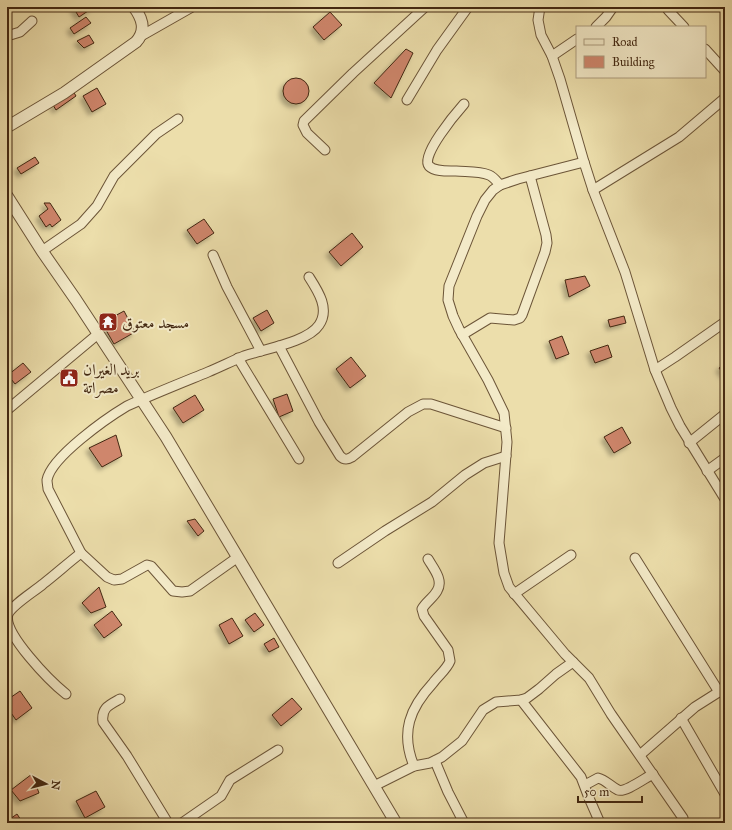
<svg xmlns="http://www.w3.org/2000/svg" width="732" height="830" font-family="'IM FELL Great Primer',Amiri,serif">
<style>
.building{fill:#cf866c;stroke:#422711;filter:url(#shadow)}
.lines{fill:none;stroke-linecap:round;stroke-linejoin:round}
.minor-casing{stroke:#6c5538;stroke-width:11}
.tertiary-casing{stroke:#6c5538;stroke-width:13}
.minor{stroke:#f3eac8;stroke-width:9}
.tertiary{stroke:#f3eac8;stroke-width:11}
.labels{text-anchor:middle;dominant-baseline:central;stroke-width:4;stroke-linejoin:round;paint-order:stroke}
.poi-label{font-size:16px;fill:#422711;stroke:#f3eac8;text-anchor:start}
</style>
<defs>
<filter id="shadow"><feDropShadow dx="-3.5" dy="3.5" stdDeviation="2" flood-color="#0004"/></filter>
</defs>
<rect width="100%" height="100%" fill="#ecdeab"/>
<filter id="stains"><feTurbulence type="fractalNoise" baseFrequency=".005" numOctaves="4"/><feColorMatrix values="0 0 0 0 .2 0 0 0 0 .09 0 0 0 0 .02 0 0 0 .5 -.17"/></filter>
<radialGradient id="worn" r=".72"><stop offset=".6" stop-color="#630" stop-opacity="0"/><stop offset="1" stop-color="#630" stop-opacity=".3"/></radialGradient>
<g class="building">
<path d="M73 7H94L79 17Z"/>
<path d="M330 12 342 25 324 40 313 27Z"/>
<path d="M86 17 91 23 74 34 70 28Z"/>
<path d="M89 35 94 43 84 48 77 41Z"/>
<path d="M406 49 413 53 391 98 374 83Z"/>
<circle cx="296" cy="91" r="13"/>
<path d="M97 88 106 104 92 112 83 96Z"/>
<path d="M73 91 76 96 56 110 53 105Z"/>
<path d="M35 157 39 163 21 174 17 168Z"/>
<path d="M44 203H50L61 220 52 227 50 224 46 227 39 216 48 209Z"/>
<path d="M204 219 214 233 197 244 187 230Z"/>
<path d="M352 233 363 247 341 266 329 252Z"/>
<path d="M585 276 590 286 569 297 565 280Z"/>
<path d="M267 310 274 323 261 331 253 318Z"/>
<path d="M124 311 135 332 114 344 102 323Z"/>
<path d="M624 316 626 323 610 327 608 320Z"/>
<path d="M562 336 569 354 556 359 549 341Z"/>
<path d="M608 345 612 357 595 363 590 351Z"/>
<path d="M351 357 366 376 350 388 336 369Z"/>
<path d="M23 363 31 372 15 384 8 375Z"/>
<path d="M724 364 725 365V376L719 368Z"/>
<path d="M287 394 293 411 279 417 273 399Z"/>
<path d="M195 395 204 410 183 423 173 408Z"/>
<path d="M622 427 631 443 614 453 604 437Z"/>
<path d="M116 435 122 456 102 467 89 448Z"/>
<path d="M195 519 204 531 198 536 187 521Z"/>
<path d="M99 587 106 607 91 613 82 603Z"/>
<path d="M112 611 122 625 104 638 94 625Z"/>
<path d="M255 613 264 625 254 632 245 620Z"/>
<path d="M232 618 243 636 229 644 219 625Z"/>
<path d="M274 638 279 647 269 652 264 644Z"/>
<path d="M20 691 32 708 16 720 7 707V700Z"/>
<path d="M292 698 302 709 281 726 272 715Z"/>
<path d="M32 774 39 793 20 801 11 790Z"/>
<path d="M96 791 105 807 85 818 76 801Z"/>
<path d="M17 814 23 823H7V821Z"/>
</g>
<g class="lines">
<g class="minor-casing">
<g id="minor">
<path d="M540 7 538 20 541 35 552 56 560 79 584 162 593 190 625 272 655 370 671 408 680 426 725 499"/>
<path d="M668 10 684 27"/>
<path d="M596 27 606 17 613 7"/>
<path d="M7 36 20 32 32 21"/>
<path d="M141 36 192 7"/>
<path d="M705 49 725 71"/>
<path d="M552 56 577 39"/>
<path d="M407 100 437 50 468 7"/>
<path d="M464 104C456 113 420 156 429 166 435 172 448 171 456 171 466 172 479 171 489 175 494 177 497 182 500 185"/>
<path d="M325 150 307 133 303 125 304 121 353 73 425 7"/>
<path d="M584 162 518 179 500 185 493 190 485 200 477 216 449 286 448 300 453 316 459 329 488 380 504 413 507 442 499 543 504 573 509 587 565 654 589 678 611 714 683 818"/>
<path d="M593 190 679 137 725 98"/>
<path d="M42 251 81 224 97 206 114 176 156 134 178 119"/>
<path d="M213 255 227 287 261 351"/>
<path d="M462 335 490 318 514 320 520 318 522 315 545 252 547 243 546 235 530 176"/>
<path d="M279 346 319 422 340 456C344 460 347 460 352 457L408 412 423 404H431L506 428"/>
<path d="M238 358 299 459"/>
<path d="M655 370 675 357 725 322"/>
<path d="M7 410 98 334"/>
<path d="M689 443 725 414"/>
<path d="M707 471 725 458"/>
<path d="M238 557 190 591 182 592 173 591 151 566 147 565 122 579 114 580 107 577 81 553 48 489C48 487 47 483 47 480 51 457 107 418 127 406 153 394 181 383 208 372 220 367 232 361 244 356 264 349 308 342 319 325 330 309 318 291 309 277"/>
<path d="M635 558 719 692"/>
<path d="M338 563 385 531 432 502 465 475 484 463 506 456"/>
<path d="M514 594 571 555"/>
<path d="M66 694C51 682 2 633 8 614 12 605 35 591 43 584 56 574 68 563 81 553"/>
<path d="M120 699C109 705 101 708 103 722L127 756 168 823"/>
<path d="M521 700 581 777 589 798 600 823"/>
<path d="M681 718 725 794"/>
<path d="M640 755 695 707 725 688"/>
<path d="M435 761 448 792 464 823"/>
<path d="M414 766C400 732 410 708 433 683 438 676 447 669 450 661L448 650 424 616 422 609C426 602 433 598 437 591 444 580 433 568 428 559"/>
<path d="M585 785 598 778C606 780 610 786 618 790 625 793 645 778 653 774"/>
<path d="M374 786 414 766 430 763 442 757 462 741 483 710 496 702 521 700 527 698 539 689 556 674 573 662"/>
<path d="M182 823 221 796 230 780 278 750"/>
</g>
</g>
<g class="tertiary-casing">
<g id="tertiary">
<path d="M7 127 64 93 136 42C147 30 142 18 134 7"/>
<path d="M7 196 42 251 76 300 166 437 396 823"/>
</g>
</g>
<use href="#minor" class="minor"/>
<use href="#tertiary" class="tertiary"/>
</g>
<defs>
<g id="temple-square" transform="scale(1)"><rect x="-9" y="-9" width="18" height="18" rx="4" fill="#8f2418" stroke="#f3eac8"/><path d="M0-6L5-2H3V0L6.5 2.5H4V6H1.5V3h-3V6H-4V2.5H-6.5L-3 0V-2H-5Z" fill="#fff"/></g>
<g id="civic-square" transform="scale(1)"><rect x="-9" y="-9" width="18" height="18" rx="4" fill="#8f2418" stroke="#f3eac8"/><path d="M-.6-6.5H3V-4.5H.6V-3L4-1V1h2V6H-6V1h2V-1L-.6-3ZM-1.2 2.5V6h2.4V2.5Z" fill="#fff"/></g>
</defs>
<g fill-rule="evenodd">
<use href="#temple-square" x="108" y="322"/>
<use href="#civic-square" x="69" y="378"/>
</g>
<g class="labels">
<g class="poi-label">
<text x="122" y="322">مسجد معتوق</text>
<text x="83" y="369">بريد الغيران<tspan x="83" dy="18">مصراتة</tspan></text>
</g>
</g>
<rect width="732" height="830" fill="none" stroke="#ecdeab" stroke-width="24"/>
<rect x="8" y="8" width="716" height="814" fill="none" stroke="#422711" stroke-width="2"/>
<rect x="12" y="12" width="708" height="806" fill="none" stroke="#422711"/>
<rect x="576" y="26" width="130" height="52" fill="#f3eac8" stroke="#ac9c7f"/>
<rect x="584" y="39" width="20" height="6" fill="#f3eac8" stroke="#ac9c7f"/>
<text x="612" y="46" font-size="12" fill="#422711">Road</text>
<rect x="584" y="56" width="20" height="12" fill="#cf866c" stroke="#ac9c7f"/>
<text x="612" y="66" font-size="12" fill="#422711">Building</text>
<g transform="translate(46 784) rotate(97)" stroke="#f3eac8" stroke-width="3" paint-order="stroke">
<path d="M0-3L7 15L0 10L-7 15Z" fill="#422711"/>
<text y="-6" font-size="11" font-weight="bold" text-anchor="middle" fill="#422711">N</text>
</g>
<path d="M578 796v6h64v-6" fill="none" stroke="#422711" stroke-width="2"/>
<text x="584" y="796" font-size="12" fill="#422711" stroke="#f3eac8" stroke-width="3" paint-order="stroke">50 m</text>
<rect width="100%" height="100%" filter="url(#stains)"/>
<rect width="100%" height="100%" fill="url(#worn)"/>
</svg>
